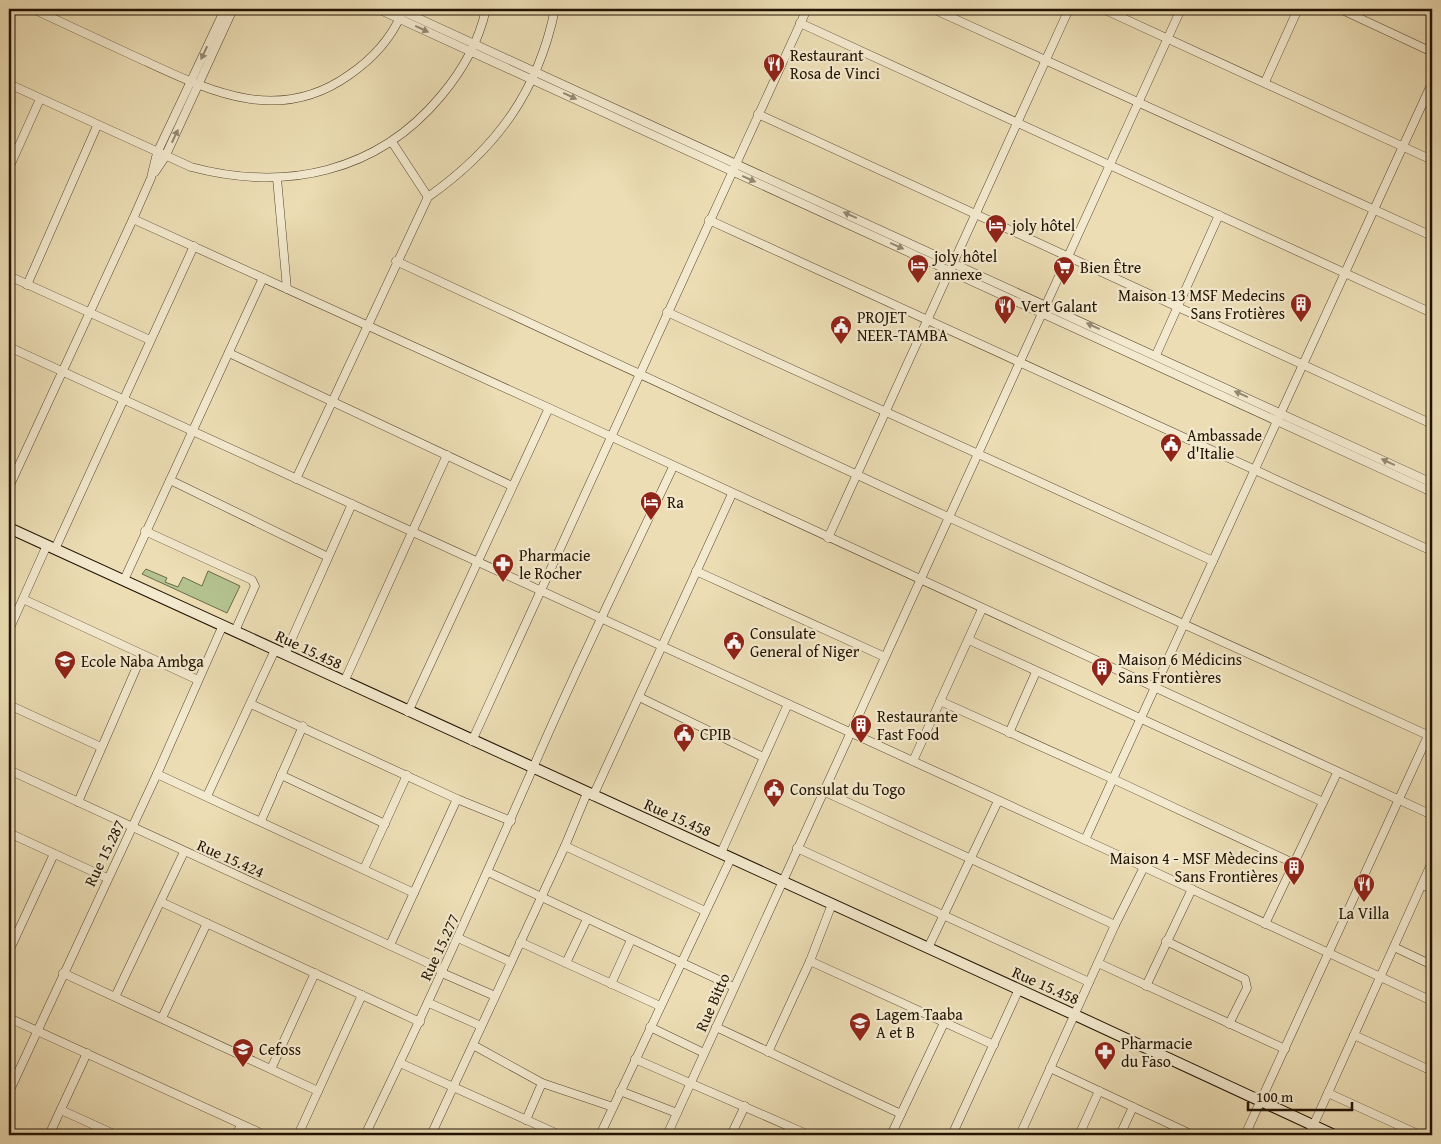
<svg xmlns="http://www.w3.org/2000/svg" width="1441" height="1144" font-family="'Gentium Book Plus',serif">
<style>
.green{fill:#b4c290;stroke:#6a6a48}
.lines{fill:none;stroke-linecap:round;stroke-linejoin:round}
.street-casing{stroke:#54462e;stroke-width:9}
.secondary-casing{stroke:#211301;stroke-width:12}
.street{stroke:#f3e9ce;stroke-width:8}
.secondary{stroke:#f3e9ce;stroke-width:10}
.oneway{fill:#948972}
.labels{text-anchor:middle;dominant-baseline:central;stroke-width:4.5;stroke-linejoin:round;paint-order:stroke}
.poi-label{font-size:16px;fill:#211301;stroke:#f3e9ce;text-anchor:start}
.street-label{font-size:16px;fill:#211301;stroke:#f3e9ce}
</style>
<rect width="100%" height="100%" fill="#ecddb4"/>
<filter id="stains"><feTurbulence type="fractalNoise" baseFrequency=".004" numOctaves="4"/><feColorMatrix values="0 0 0 0 .2 0 0 0 0 .09 0 0 0 0 .02 0 0 0 .5 -.17"/></filter>
<radialGradient id="worn" r=".72"><stop offset=".6" stop-color="#630" stop-opacity="0"/><stop offset="1" stop-color="#630" stop-opacity=".3"/></radialGradient>
<path class="green" d="M146 569 167 578 165 582 178 587 183 577 202 586 208 571 240 586 227 613 142 574Z"/>
<g class="lines">
<g class="street-casing">
<g id="street">
<path d="M33 9C67 25 102 41 136 57 206 89 276 127 349 75 371 60 390 40 401 15"/>
<path d="M378 9 1432 492"/>
<path d="M398 9 1432 483"/>
<path d="M933 9 1432 236"/>
<path d="M1103 9 1432 160"/>
<path d="M1340 9 1432 52"/>
<path d="M800 23 1432 313"/>
<path d="M1265 82 1298 9"/>
<path d="M9 84 191 167C285 192 377 173 441 96 462 71 479 41 486 9"/>
<path d="M758 114 1432 424"/>
<path d="M392 142 428 197"/>
<path d="M9 168 40 99"/>
<path d="M155 172 165 157 233 9"/>
<path d="M277 178 287 289"/>
<path d="M133 219 549 408 1432 815"/>
<path d="M709 220 1432 551"/>
<path d="M396 261 948 517 1432 737"/>
<path d="M9 276 150 340"/>
<path d="M27 285 97 126"/>
<path d="M667 312 1213 561"/>
<path d="M9 347 1144 867 1432 1001"/>
<path d="M229 353 512 486"/>
<path d="M1156 355 1219 215"/>
<path d="M296 479 428 197C496 149 538 92 555 9"/>
<path d="M170 480 328 557"/>
<path d="M9 487 133 219 151 178 157 153 225 9"/>
<path d="M145 531 252 580 255 586 235 631"/>
<path d="M828 538 1069 9"/>
<path d="M55 549 194 246"/>
<path d="M696 571 885 657"/>
<path d="M124 580 263 278"/>
<path d="M23 599 198 680"/>
<path d="M9 630 47 545"/>
<path d="M969 640 1323 802"/>
<path d="M285 654 352 504"/>
<path d="M344 682 447 455"/>
<path d="M639 697 763 757"/>
<path d="M940 701 1113 779 1293 863"/>
<path d="M251 704 457 799 511 821"/>
<path d="M9 705 101 747"/>
<path d="M408 712 549 408"/>
<path d="M1009 733 1036 672"/>
<path d="M472 741 807 9"/>
<path d="M913 761 982 609"/>
<path d="M9 770 443 970"/>
<path d="M157 774 414 893"/>
<path d="M281 775 385 824"/>
<path d="M823 791 1115 925"/>
<path d="M207 796 275 650"/>
<path d="M593 796 732 494"/>
<path d="M78 802 142 655"/>
<path d="M261 821 303 726"/>
<path d="M9 833 107 878"/>
<path d="M1085 840 1432 83"/>
<path d="M565 846 705 911"/>
<path d="M797 848 1089 982"/>
<path d="M721 853 788 704"/>
<path d="M364 869 407 775"/>
<path d="M488 872 734 987"/>
<path d="M1422 885 1432 889"/>
<path d="M161 902 420 1022"/>
<path d="M1265 924 1337 773"/>
<path d="M458 938 511 962"/>
<path d="M1166 941 1245 979 1247 988 1229 1024"/>
<path d="M520 942 660 1006"/>
<path d="M390 945 457 799"/>
<path d="M1394 947 1432 965"/>
<path d="M928 948 998 801"/>
<path d="M9 951 54 854"/>
<path d="M810 961 994 1045"/>
<path d="M566 963 587 919"/>
<path d="M1098 963 1285 1049"/>
<path d="M63 973 318 1091"/>
<path d="M442 973 495 996"/>
<path d="M611 984 631 940"/>
<path d="M1146 986 1192 889"/>
<path d="M115 997 184 852"/>
<path d="M429 1003 481 1026"/>
<path d="M9 1018 265 1135"/>
<path d="M162 1018 207 923"/>
<path d="M650 1027 704 1053"/>
<path d="M716 1027 901 1114"/>
<path d="M1354 1035 1432 1071"/>
<path d="M473 1045 542 1083 613 1107"/>
<path d="M768 1052 810 961 832 904"/>
<path d="M635 1059 809 1135"/>
<path d="M400 1063 560 1135"/>
<path d="M1050 1068 1193 1135"/>
<path d="M271 1069 315 973"/>
<path d="M620 1091 677 1113"/>
<path d="M9 1092 157 774 223 625"/>
<path d="M1328 1093 1420 1135"/>
<path d="M61 1110 116 1135"/>
<path d="M526 1120 542 1083"/>
<path d="M49 1135 87 1053"/>
<path d="M236 1135 241 1125"/>
<path d="M298 1135 362 995"/>
<path d="M365 1135C424 1014 479 891 533 768 577 666 626 567 673 467"/>
<path d="M431 1135 565 846 587 793"/>
<path d="M600 1135 731 858"/>
<path d="M667 1135 1181 9"/>
<path d="M731 1135 745 1106"/>
<path d="M891 1135 944 1023"/>
<path d="M952 1135 1019 989"/>
<path d="M1020 1135 1115 925 1144 867"/>
<path d="M1079 1135 1099 1091"/>
<path d="M1120 1135 1133 1107"/>
<path d="M1245 1135 1432 727"/>
<path d="M1309 1135 1432 862"/>
</g>
</g>
<g class="secondary-casing">
<path id="secondary" d="M9 528 1075 1015 1334 1135"/>
</g>
<use href="#street" class="street"/>
<use href="#secondary" class="secondary"/>
</g>
<defs><path id="oneway-solid" d="M-6-.8H1V-3.2L6.5 0L1 3.2V.8H-6Z" transform="scale(1.25)"/></defs>
<g class="oneway">
<use href="#oneway-solid" transform="translate(422 29) rotate(25)"/>
<use href="#oneway-solid" transform="translate(204 53) rotate(115)"/>
<use href="#oneway-solid" transform="translate(570 96) rotate(25)"/>
<use href="#oneway-solid" transform="translate(175 136) rotate(-65)"/>
<use href="#oneway-solid" transform="translate(749 179) rotate(24)"/>
<use href="#oneway-solid" transform="translate(850 215) rotate(-156)"/>
<use href="#oneway-solid" transform="translate(897 246) rotate(24)"/>
<use href="#oneway-solid" transform="translate(1093 326) rotate(-155)"/>
<use href="#oneway-solid" transform="translate(1241 394) rotate(-156)"/>
<use href="#oneway-solid" transform="translate(1388 462) rotate(-155)"/>
</g>
<defs>
<g id="restaurant-pin" transform="scale(1.125)"><path d="M0 17L-7.5 6A9.5 9.5 0 1 1 7.5 6Z" fill="#8f2418" stroke="#f3e9ce"/><path d="M-5-6h1v4h1v-4h1v4h1v-4h1v5L-1.5 .5V6h-2V.5L-5-1ZM5-6V6H3V1.5H1.5Q1.5-4 5-6Z" fill="#fff"/></g>
<g id="hotel-pin" transform="scale(1.125)"><path d="M0 17L-7.5 6A9.5 9.5 0 1 1 7.5 6Z" fill="#8f2418" stroke="#f3e9ce"/><path d="M-6-4.5h1.5V1H6V5H4.5V3h-9V5H-6ZM-4 0a1.8 1.8 0 1 1 3.6 0ZM.5 0V-2.5h3Q6-2.5 6 0Z" fill="#fff"/></g>
<g id="supermarket-pin" transform="scale(1.125)"><path d="M0 17L-7.5 6A9.5 9.5 0 1 1 7.5 6Z" fill="#8f2418" stroke="#f3e9ce"/><path d="M-6-5.5h2.5l.6 2H6L4.5 2H-2.5L-4.4-4H-6ZM-1.5 3.2a1.3 1.3 0 1 0 .1 0ZM3 3.2a1.3 1.3 0 1 0 .1 0Z" fill="#fff"/></g>
<g id="building-pin" transform="scale(1.125)"><path d="M0 17L-7.5 6A9.5 9.5 0 1 1 7.5 6Z" fill="#8f2418" stroke="#f3e9ce"/><path d="M-4-6H4V6H1V3H-1V6H-4ZM-2.5-4.3h1.7v1.8h-1.7ZM.8-4.3h1.7v1.8H.8ZM-2.5-1h1.7V.8h-1.7ZM.8-1h1.7V.8H.8Z" fill="#fff"/></g>
<g id="civic-pin" transform="scale(1.125)"><path d="M0 17L-7.5 6A9.5 9.5 0 1 1 7.5 6Z" fill="#8f2418" stroke="#f3e9ce"/><path d="M-.6-6.5H3V-4.5H.6V-3L4-1V1h2V6H-6V1h2V-1L-.6-3ZM-1.2 2.5V6h2.4V2.5Z" fill="#fff"/></g>
<g id="pharmacy-pin" transform="scale(1.125)"><path d="M0 17L-7.5 6A9.5 9.5 0 1 1 7.5 6Z" fill="#8f2418" stroke="#f3e9ce"/><path d="M-2-6h4v4h4v4h-4v4h-4v-4h-4v-4h4Z" fill="#fff"/></g>
<g id="school-pin" transform="scale(1.125)"><path d="M0 17L-7.5 6A9.5 9.5 0 1 1 7.5 6Z" fill="#8f2418" stroke="#f3e9ce"/><path d="M0-5L7-2L0 1L-7-2ZM-4 1L0 2.5L4 1V4Q0 6-4 4Z" fill="#fff"/></g>
</defs>
<g fill-rule="evenodd">
<use href="#restaurant-pin" x="774" y="64"/>
<use href="#hotel-pin" x="996" y="225"/>
<use href="#hotel-pin" x="918" y="265"/>
<use href="#supermarket-pin" x="1064" y="267"/>
<use href="#building-pin" x="1301" y="304"/>
<use href="#restaurant-pin" x="1005" y="306"/>
<use href="#civic-pin" x="841" y="326"/>
<use href="#civic-pin" x="1171" y="444"/>
<use href="#hotel-pin" x="651" y="502"/>
<use href="#pharmacy-pin" x="503" y="564"/>
<use href="#civic-pin" x="734" y="642"/>
<use href="#school-pin" x="65" y="661"/>
<use href="#building-pin" x="1102" y="668"/>
<use href="#building-pin" x="861" y="725"/>
<use href="#civic-pin" x="684" y="734"/>
<use href="#civic-pin" x="774" y="789"/>
<use href="#building-pin" x="1294" y="867"/>
<use href="#restaurant-pin" x="1364" y="884"/>
<use href="#school-pin" x="860" y="1023"/>
<use href="#school-pin" x="243" y="1049"/>
<use href="#pharmacy-pin" x="1105" y="1052"/>
</g>
<g class="labels">
<g class="poi-label">
<text x="790" y="55">Restaurant<tspan x="790" dy="18">Rosa de Vinci</tspan></text>
<text x="1012" y="225">joly hôtel</text>
<text x="934" y="256">joly hôtel<tspan x="934" dy="18">annexe</tspan></text>
<text x="1080" y="267">Bien Être</text>
<text x="1285" y="295" text-anchor="end">Maison 13 MSF Medecins<tspan x="1285" dy="18">Sans Frotières</tspan></text>
<text x="1021" y="306">Vert Galant</text>
<text x="857" y="317">PROJET<tspan x="857" dy="18">NEER-TAMBA</tspan></text>
<text x="1187" y="435">Ambassade<tspan x="1187" dy="18">d'Italie</tspan></text>
<text x="667" y="502">Ra</text>
<text x="519" y="555">Pharmacie<tspan x="519" dy="18">le Rocher</tspan></text>
<text x="750" y="633">Consulate<tspan x="750" dy="18">General of Niger</tspan></text>
<text x="1118" y="659">Maison 6 Médicins<tspan x="1118" dy="18">Sans Frontières</tspan></text>
<text x="81" y="661">Ecole Naba Ambga</text>
<text x="877" y="716">Restaurante<tspan x="877" dy="18">Fast Food</tspan></text>
<text x="700" y="734">CPIB</text>
<text x="790" y="789">Consulat du Togo</text>
<text x="1278" y="858" text-anchor="end">Maison 4 - MSF Mèdecins<tspan x="1278" dy="18">Sans Frontières</tspan></text>
<text x="1364" y="913" text-anchor="middle">La Villa</text>
<text x="876" y="1014">Lagem Taaba<tspan x="876" dy="18">A et B</tspan></text>
<text x="1121" y="1043">Pharmacie<tspan x="1121" dy="18">du Faso</tspan></text>
<text x="259" y="1049">Cefoss</text>
</g>
<g class="street-label">
<text transform="translate(309 649) rotate(25)">Rue 15.458</text>
<text transform="translate(678 817) rotate(24)">Rue 15.458</text>
<text transform="translate(104 853) rotate(-64)">Rue 15.287</text>
<text transform="translate(231 858) rotate(24)">Rue 15.424</text>
<text transform="translate(439 947) rotate(-65)">Rue 15.277</text>
<text transform="translate(1046 985) rotate(24)">Rue 15.458</text>
<text transform="translate(712 1002) rotate(-66)">Rue Bitto</text>
</g>
</g>
<rect width="1441" height="1144" fill="none" stroke="#ecddb4" stroke-width="30"/>
<rect x="10" y="10" width="1421" height="1124" fill="none" stroke="#211301" stroke-width="2.5"/>
<rect x="15" y="15" width="1411" height="1114" fill="none" stroke="#211301"/>
<path d="M1248 1102v8h104v-8" fill="none" stroke="#211301" stroke-width="2.5"/>
<text x="1256" y="1102" font-size="15" fill="#211301" stroke="#f3e9ce" stroke-width="4" paint-order="stroke">100 m</text>
<rect width="100%" height="100%" filter="url(#stains)"/>
<rect width="100%" height="100%" fill="url(#worn)"/>
</svg>
